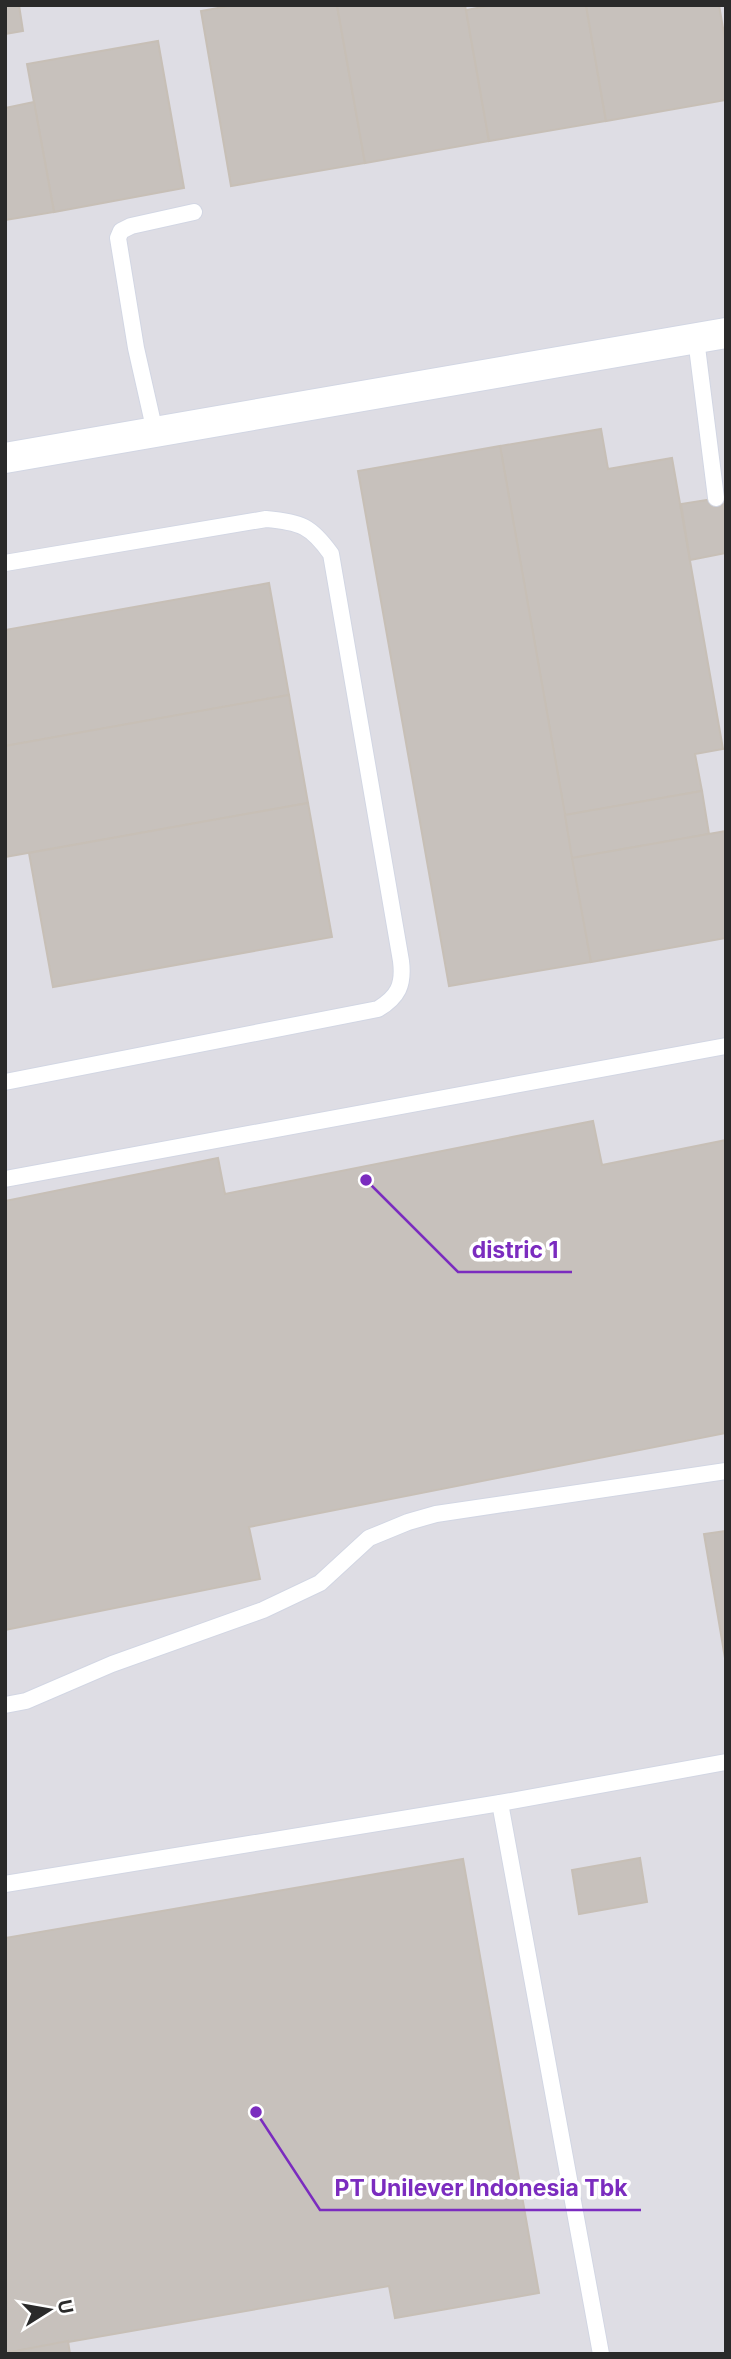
<svg xmlns="http://www.w3.org/2000/svg" width="731" height="2359" font-family="Inter,sans-serif">
<style>
.industrial{fill:#dedde4}
.building{fill:#c7c1bc;stroke:#c7bfb6;stroke-width:2}
.lines{fill:none;stroke-linecap:round;stroke-linejoin:round}
.service-casing{stroke:#d2d6e3;stroke-width:18}
.minor-casing{stroke:#d2d6e3;stroke-width:32}
.service{stroke:#fff;stroke-width:16}
.minor{stroke:#fff;stroke-width:30}
.leader{fill:none;stroke:#7b2cbf;stroke-width:2.5}
.callout-dot{fill:#7b2cbf;stroke:#fff;stroke-width:2.5}
.callout-label{font-size:23px;text-anchor:middle;font-weight:bold;fill:#7b2cbf;stroke:#fff;stroke-width:7;stroke-linejoin:round;paint-order:stroke}
</style>
<rect width="100%" height="100%" fill="#ece4dc"/>
<rect class="industrial" x="5" y="5" width="721" height="2349"/>
<g class="building">
<path d="M5 5H19L23 31 5 34Z"/>
<path d="M234 5H337L365 163 231 186 201 11Z"/>
<path d="M337 5H465L489 141 365 163Z"/>
<path d="M493 5H586L606 121 489 141 466 10Z"/>
<path d="M586 5H719L726 45V100L606 121Z"/>
<path d="M158 41 184 188 54 212 27 64Z"/>
<path d="M34 102 54 212 5 220V108Z"/>
<path d="M601 429 608 469 672 458 723 749 695 754 702 791 565 815 500 446Z"/>
<path d="M500 446 591 962 449 986 358 471Z"/>
<path d="M726 497V553L690 560 681 504Z"/>
<path d="M269 583 289 695 5 746V630Z"/>
<path d="M289 695 308 803 5 857V746Z"/>
<path d="M702 791 709 834 572 858 565 815Z"/>
<path d="M308 803 332 937 53 987 29 853Z"/>
<path d="M726 831V938L591 962 572 858Z"/>
<path d="M593 1121 602 1165 726 1140V1433L249 1527 260 1579 5 1630V1201L218 1158 225 1194Z"/>
<path d="M726 1531V1664L704 1534Z"/>
<path d="M640 1858 647 1902 579 1914 572 1870Z"/>
<path d="M463 1859 539 2293 395 2318 389 2286 5 2353V1938Z"/>
<path d="M68 2341 70 2354H5V2353Z"/>
</g>
<g class="lines">
<g class="service-casing">
<g id="service">
<path d="M696 339 716 498"/>
<path d="M155 432 136 348 118 238 121 231 131 226 194 212"/>
<path d="M5 563 266 519C301 522 311 526 331 554L401 961C404 985 398 997 378 1009L5 1082"/>
<path d="M5 1179 726 1046"/>
<path d="M5 1705 26 1701 112 1664 263 1610 320 1583 369 1538 408 1522 436 1514 726 1471"/>
<path d="M500 1803 601 2354"/>
<path d="M5 1884 500 1803 726 1762"/>
</g>
</g>
<g class="minor-casing">
<path id="minor" d="M5 458 726 333"/>
</g>
<use href="#service" class="service"/>
<use href="#minor" class="minor"/>
</g>
<path class="leader" d="M366 1180L458 1272H572M256 2112L320 2210H641"/>
<g class="callout-dot">
<circle cx="366" cy="1180" r="7"/>
<circle cx="256" cy="2112" r="7"/>
</g>
<g class="callout-label">
<text x="515" y="1258">distric 1</text>
<text x="481" y="2196">PT Unilever Indonesia Tbk</text>
</g>
<rect width="731" height="2359" fill="none" stroke="#2a2a2a" stroke-width="14"/>
<g transform="translate(49 2310) rotate(79)" stroke="#ffffff" stroke-width="5" paint-order="stroke">
<path d="M0-5L12 26L0 18L-12 26Z" fill="#2a2a2a"/>
<text y="-10" font-size="19" font-weight="bold" text-anchor="middle" fill="#2a2a2a">U</text>
</g>
</svg>
